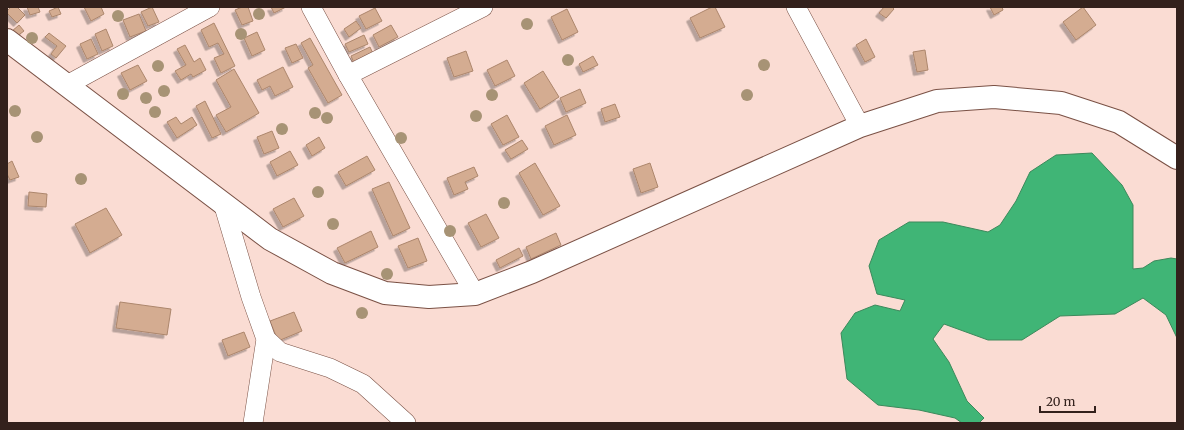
<svg xmlns="http://www.w3.org/2000/svg" width="1184" height="430" font-family="Merriweather,serif">
<style>
.water{fill:#40b576;stroke:#3c895b}
.building{fill:#d4ac91;stroke:#ac866c;filter:url(#shadow)}
.lines{fill:none;stroke-linecap:round;stroke-linejoin:round}
.minor-casing{stroke:#7a5145;stroke-width:20}
.secondary-casing{stroke:#7a5145;stroke-width:24}
.minor{stroke:#fff;stroke-width:19}
.secondary{stroke:#fff;stroke-width:22}
.tree{fill:#a79375}
</style>
<defs>
<filter id="shadow"><feDropShadow dx="-3.5" dy="3.5" stdDeviation="0" flood-color="#0004"/></filter>
</defs>
<rect width="100%" height="100%" fill="#fadcd3"/>
<path class="water" d="M1092 153 1122 185 1133 205V269L1143 268 1154 261 1171 258 1177 259V338L1166 315 1143 298 1115 314 1060 316 1022 340H988L944 324 933 339 949 362 967 401 984 418 979 423H962L955 418 919 410 878 405 847 379 841 333 855 313 875 305 900 311 905 300 877 294 869 266 879 240 909 222H943L988 232 1000 225 1016 201 1030 172 1056 155Z"/>
<g class="building">
<path d="M11 7H17L25 15 17 23 7 13V11Z"/>
<path d="M27 7H38L40 12 30 15Z"/>
<path d="M58 7 61 14 52 17 49 11Z"/>
<path d="M84 7H101L104 14 91 21Z"/>
<path d="M152 7 159 22 148 26 141 12Z"/>
<path d="M242 7H248L253 21 242 25 235 10Z"/>
<path d="M271 7H286L274 13Z"/>
<path d="M712 7H715L725 27 700 38 690 18Z"/>
<path d="M884 7H892L894 9 886 18 879 13Z"/>
<path d="M990 7H1002L1003 10 994 15Z"/>
<path d="M1083 7 1096 25 1076 40 1063 22Z"/>
<path d="M375 8 382 21 366 29 359 16Z"/>
<path d="M567 9 578 32 562 40 551 17Z"/>
<path d="M139 14 146 31 130 37 123 20Z"/>
<path d="M356 21 361 28 349 37 344 29Z"/>
<path d="M214 23 235 66 221 73 214 58 224 54 218 43 209 47 201 30Z"/>
<path d="M19 25 24 31 16 37 11 32Z"/>
<path d="M391 25 398 37 379 47 373 35Z"/>
<path d="M106 29 113 46 102 51 95 34Z"/>
<path d="M257 32 265 50 252 56 244 38Z"/>
<path d="M49 33 66 46 56 58 51 54 57 46 45 37Z"/>
<path d="M364 35 368 44 349 52 345 44Z"/>
<path d="M310 38 342 95 328 103 308 68 313 65 301 43Z"/>
<path d="M91 39 98 54 87 59 80 44Z"/>
<path d="M866 39 875 57 865 62 856 45Z"/>
<path d="M296 44 303 58 292 63 285 48Z"/>
<path d="M185 45 194 62 200 58 206 70 193 77 191 74 181 80 175 71 186 65 177 49Z"/>
<path d="M370 47 374 56 355 65 351 56Z"/>
<path d="M925 50 928 70 917 72 913 52Z"/>
<path d="M466 51 473 71 454 77 447 58Z"/>
<path d="M593 56 598 65 583 72 579 64Z"/>
<path d="M507 60 515 76 495 86 487 70Z"/>
<path d="M138 65 147 81 130 90 121 73Z"/>
<path d="M283 67 293 87 275 96 270 86 262 90 257 80Z"/>
<path d="M234 69 259 113 226 132 216 115 231 107 216 80Z"/>
<path d="M543 71 559 97 540 109 524 83Z"/>
<path d="M580 89 586 103 566 112 560 98Z"/>
<path d="M205 101 221 134 212 138 196 106Z"/>
<path d="M615 104 620 117 605 122 601 109Z"/>
<path d="M507 115 519 137 503 145 491 124Z"/>
<path d="M567 115 576 135 554 145 545 126Z"/>
<path d="M176 117 181 124 192 117 197 125 177 138 167 122Z"/>
<path d="M272 131 279 148 264 154 257 137Z"/>
<path d="M319 137 325 148 312 156 306 145Z"/>
<path d="M522 140 528 149 511 159 505 150Z"/>
<path d="M290 151 298 165 277 176 270 162Z"/>
<path d="M367 156 375 170 346 186 338 172Z"/>
<path d="M12 161 19 177 10 180 7 174V164Z"/>
<path d="M535 163 560 206 543 215 519 173Z"/>
<path d="M650 163 658 187 641 193 633 169Z"/>
<path d="M474 167 478 176 465 182 468 189 454 195 447 178Z"/>
<path d="M389 182 410 228 393 236 372 189Z"/>
<path d="M29 192 47 194 46 207 28 206Z"/>
<path d="M294 198 304 216 283 227 273 209Z"/>
<path d="M106 208 122 235 90 253 75 224Z"/>
<path d="M486 214 499 238 481 247 468 223Z"/>
<path d="M371 231 378 247 345 263 337 248Z"/>
<path d="M556 233 561 245 531 259 526 247Z"/>
<path d="M418 238 427 261 408 268 398 246Z"/>
<path d="M519 248 523 256 500 268 496 260Z"/>
<path d="M120 302 171 309 167 335 116 328Z"/>
<path d="M294 312 302 331 278 341 270 321Z"/>
<path d="M244 332 250 347 228 356 222 340Z"/>
</g>
<g class="lines">
<g class="minor-casing">
<g id="minor">
<path d="M311 7 348 75 475 294"/>
<path d="M796 7 860 126"/>
<path d="M348 75 483 7"/>
<path d="M67 85 210 7"/>
<path d="M223 203 251 297 266 339 253 423"/>
<path d="M266 339 280 352 330 368 363 384 406 423"/>
</g>
</g>
<g class="secondary-casing">
<path id="secondary" d="M7 40 270 239 332 273 385 293 429 297 475 294 532 272 860 126 937 101 994 97 1061 103 1119 122 1177 158"/>
</g>
<use href="#minor" class="minor"/>
<use href="#secondary" class="secondary"/>
</g>
<g class="tree">
<circle cx="259" cy="14" r="6"/>
<circle cx="118" cy="16" r="6"/>
<circle cx="527" cy="24" r="6"/>
<circle cx="241" cy="34" r="6"/>
<circle cx="32" cy="38" r="6"/>
<circle cx="568" cy="60" r="6"/>
<circle cx="764" cy="65" r="6"/>
<circle cx="158" cy="66" r="6"/>
<circle cx="164" cy="91" r="6"/>
<circle cx="123" cy="94" r="6"/>
<circle cx="492" cy="95" r="6"/>
<circle cx="747" cy="95" r="6"/>
<circle cx="146" cy="98" r="6"/>
<circle cx="15" cy="111" r="6"/>
<circle cx="155" cy="112" r="6"/>
<circle cx="315" cy="113" r="6"/>
<circle cx="476" cy="116" r="6"/>
<circle cx="327" cy="118" r="6"/>
<circle cx="282" cy="129" r="6"/>
<circle cx="37" cy="137" r="6"/>
<circle cx="401" cy="138" r="6"/>
<circle cx="81" cy="179" r="6"/>
<circle cx="318" cy="192" r="6"/>
<circle cx="504" cy="203" r="6"/>
<circle cx="333" cy="224" r="6"/>
<circle cx="450" cy="231" r="6"/>
<circle cx="387" cy="274" r="6"/>
<circle cx="362" cy="313" r="6"/>
</g>
<rect width="1184" height="430" fill="none" stroke="#33211c" stroke-width="16"/>
<path d="M1040 406v6h55v-6" fill="none" stroke="#33211c" stroke-width="2"/>
<text x="1046" y="406" font-size="12" fill="#33211c" stroke="#fadcd3" stroke-width="3" paint-order="stroke">20 m</text>
</svg>
